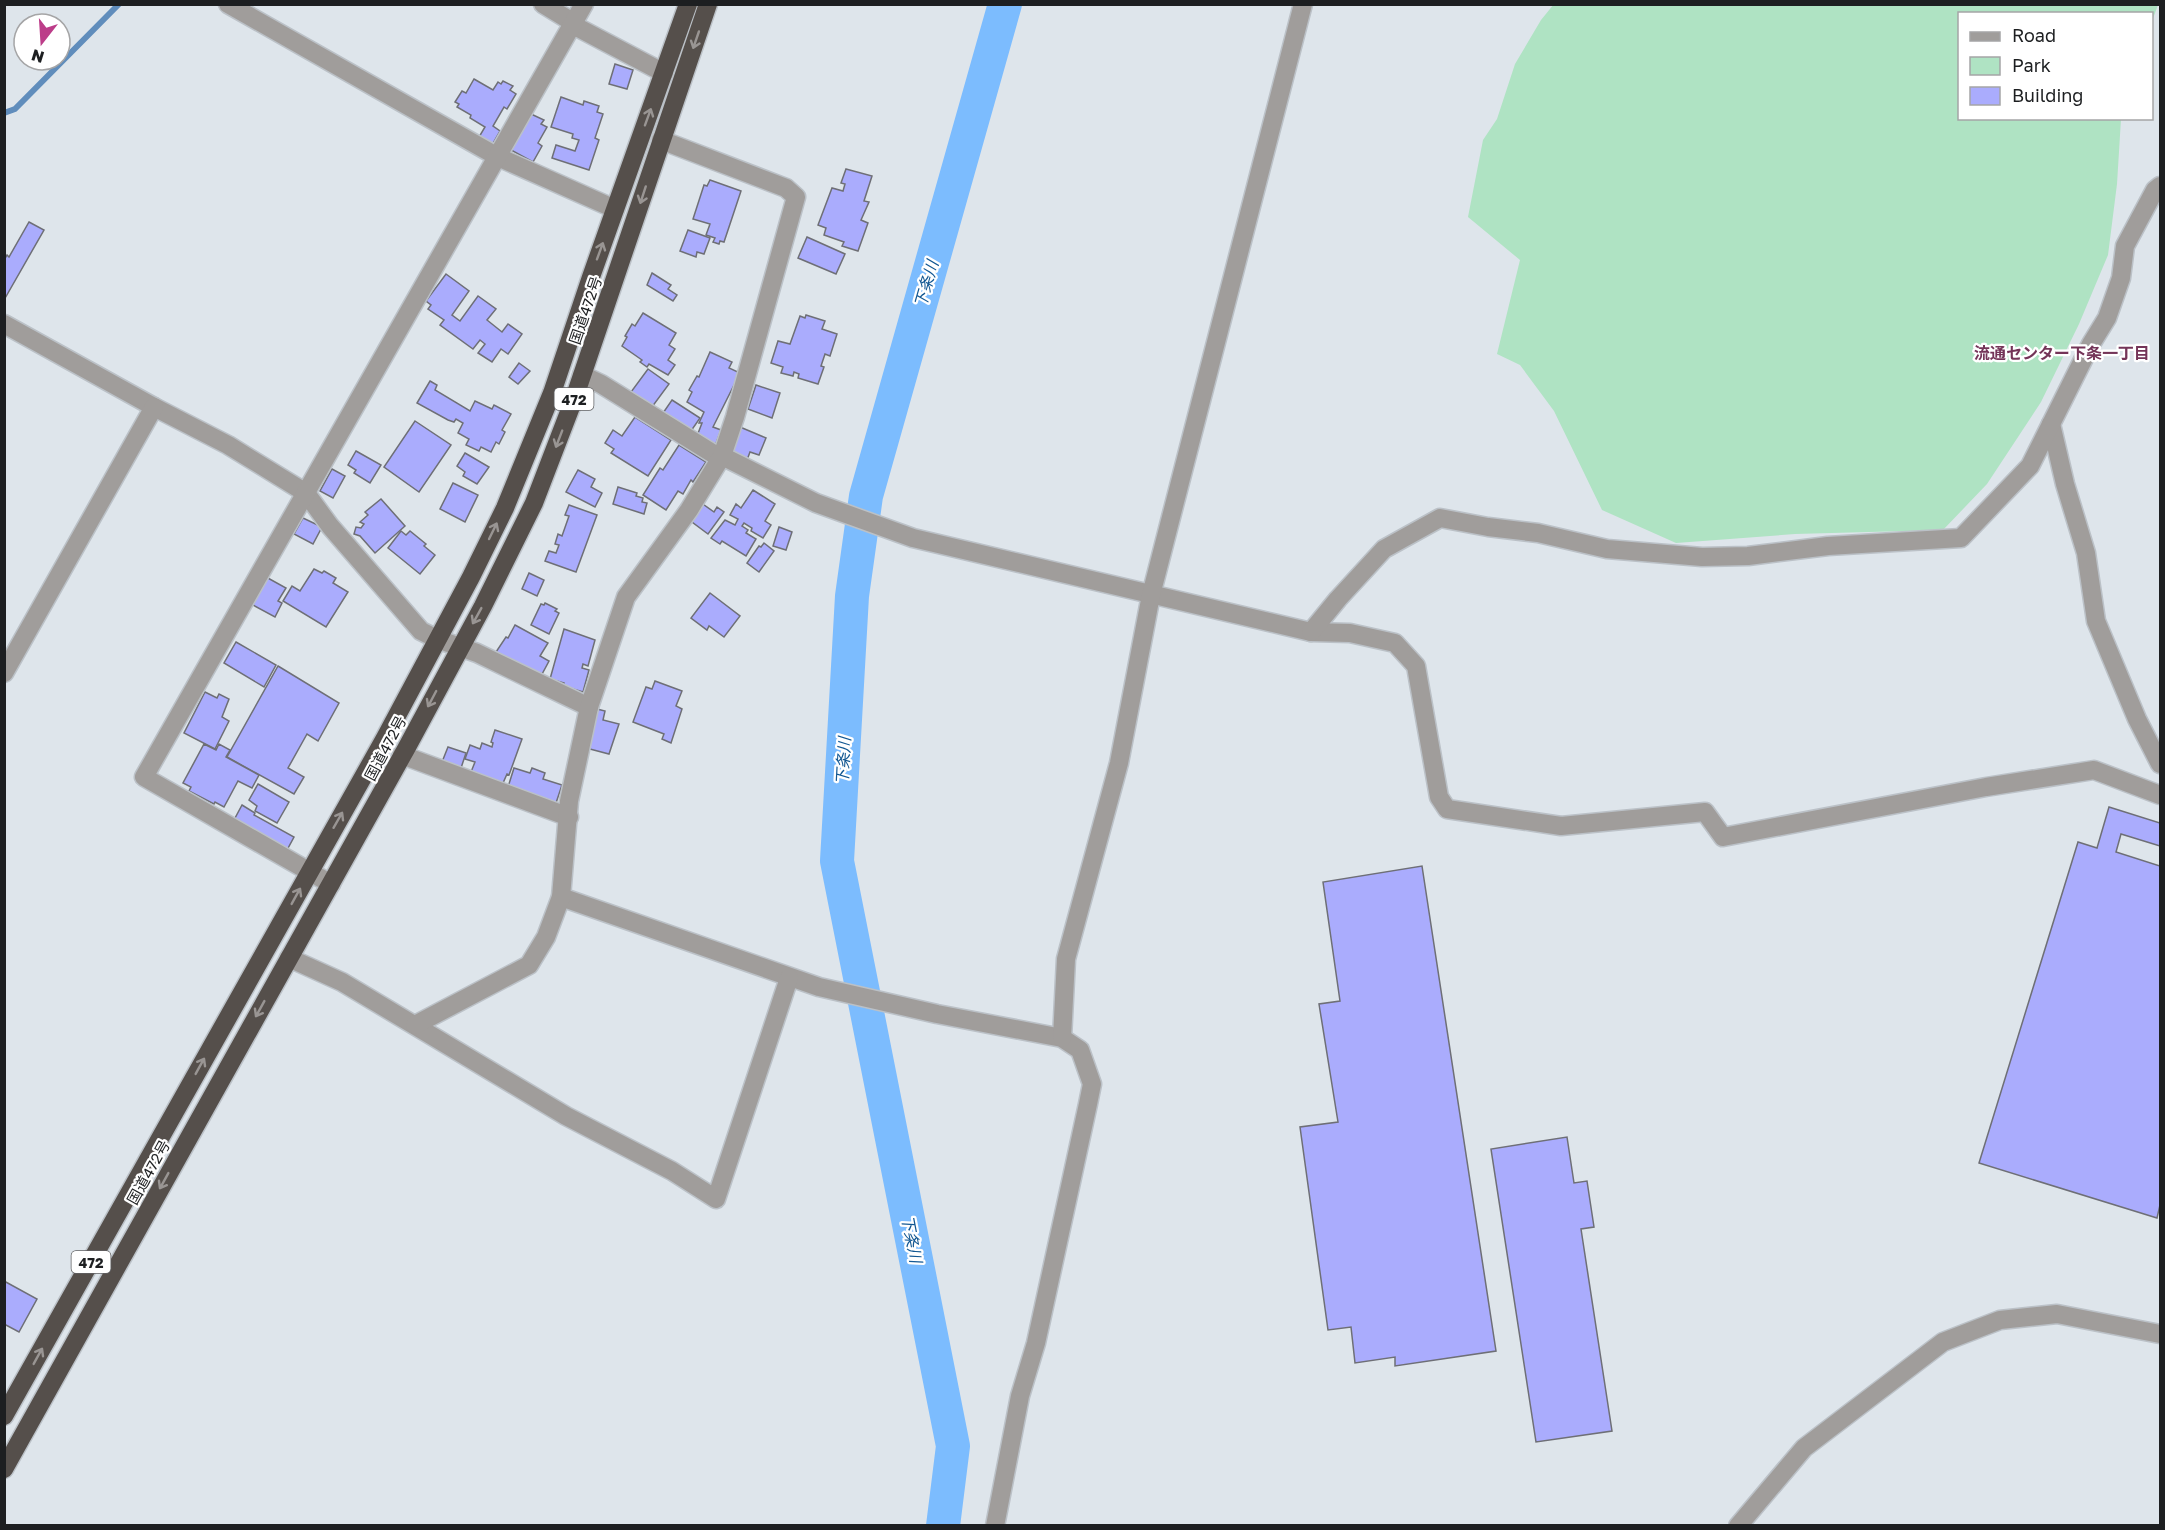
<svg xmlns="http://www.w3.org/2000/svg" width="2165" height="1530" font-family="'Golos Text','Noto Sans JP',sans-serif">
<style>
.green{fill:#afe3c3}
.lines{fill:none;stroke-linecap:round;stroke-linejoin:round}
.stream{stroke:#608dbc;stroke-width:6}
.river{stroke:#7cbcfe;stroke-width:34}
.building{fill:#aaacfd;stroke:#6e6f76;stroke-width:1.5}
.minor-casing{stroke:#bbc1c7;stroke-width:21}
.highway-casing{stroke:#bbc1c7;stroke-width:21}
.minor{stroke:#a09d9b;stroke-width:18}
.highway{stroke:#554f4b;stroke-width:18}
.oneway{stroke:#999593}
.labels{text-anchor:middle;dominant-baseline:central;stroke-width:4.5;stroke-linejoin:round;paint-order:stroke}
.shield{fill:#fff;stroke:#616264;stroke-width:1.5}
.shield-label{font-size:14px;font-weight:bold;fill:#1d1f21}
.street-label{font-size:15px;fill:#1d1f21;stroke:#fff}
.water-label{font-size:16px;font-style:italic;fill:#125792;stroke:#fff}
.neighbourhood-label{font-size:16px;font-weight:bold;fill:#743458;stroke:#fff}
</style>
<rect width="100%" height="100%" fill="#dee5eb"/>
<path class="green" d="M1554 4 2158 5 2152 21V14H1960V118L2121 119 2117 184 2108 255 2079 324 2041 402 1987 484 1943 530 1795 534 1676 543 1602 510 1554 411 1520 365 1497 354 1520 260 1468 217 1483 140 1497 119 1515 64 1541 20Z"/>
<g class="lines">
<path class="stream" d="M4 113 15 109 119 4"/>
<path class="river" d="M943 1526 953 1446 837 861 852 596 866 496 1005 4"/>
</g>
<g class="building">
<path d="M615 64 633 70 627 89 609 84Z"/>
<path d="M474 79 493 90 498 82 501 84 503 81 513 86 510 90 516 94 507 109 504 107 493 126 500 131 492 145 479 137 485 127 470 118 471 115 457 107 459 104 455 102 462 91 466 93Z"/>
<path d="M561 97 583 105 584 101 599 106 597 112 603 114 595 138 599 140 589 170 552 158 556 145 575 151 579 140 572 138 573 134 551 127Z"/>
<path d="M531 114 544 120 541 124 547 127 538 143 542 146 533 162 511 150Z"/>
<path d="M846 169 872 176 864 201 869 202 861 220 868 223 858 251 842 246 844 242 824 235 826 228 818 225 832 188 843 191 845 184 841 183Z"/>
<path d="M710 180 741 191 724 242 720 241 719 244 713 242 715 238 706 235 710 224 693 219 704 185 707 186Z"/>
<path d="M29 222 44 230 4 300V260L7 255 9 257Z"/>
<path d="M688 230 710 238 704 254 697 252 696 257 680 251Z"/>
<path d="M807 237 845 254 836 274 798 258Z"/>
<path d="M652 273 671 285 668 289 677 295 673 301 647 285Z"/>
<path d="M446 274 469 291 452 315 460 321 478 296 496 309 487 320 502 332 508 324 522 334 508 354 501 349 492 362 478 353 485 344 480 340 473 349 440 325 444 320 428 309 431 305 426 301Z"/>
<path d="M643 313 676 333 669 345 675 349 668 360 675 365 668 375 649 364 647 367 640 362 642 360 622 346 627 337 625 336 632 324 635 326Z"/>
<path d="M806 315 825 321 822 329 837 334 830 356 825 354 821 366 824 367 818 384 798 378 799 374 794 372 793 376 781 373 783 367 771 363 778 341 790 344 800 316 805 318Z"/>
<path d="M710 352 732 362 729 368 740 373 713 427 721 430 715 446 697 436 702 423H699L704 412 687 402 692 392 689 390 697 376 699 377Z"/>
<path d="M519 363 530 371 518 384 509 377Z"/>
<path d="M648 369 669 384 652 407 631 392Z"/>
<path d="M430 381 437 385 435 390 470 411 475 401 492 409 494 405 511 414 502 430 505 432 499 444 496 442 491 452 481 447 479 451 466 445 469 439 458 433 463 423 456 419 454 422 448 420 417 403Z"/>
<path d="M756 385 780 393 772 418 748 409Z"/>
<path d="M672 400 700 418 691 431 663 413Z"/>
<path d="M635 417 671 440 648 476 611 453 614 449 605 443 613 430 622 436Z"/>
<path d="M415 421 451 445 419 492 384 467Z"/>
<path d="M740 427 766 438 759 455 750 452 747 460 732 454 735 445 733 444Z"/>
<path d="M679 445 706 462 693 482 691 480 683 494 678 491 666 510 643 495 660 468 663 470Z"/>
<path d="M356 451 381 465 370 483 354 473 356 470 348 465Z"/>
<path d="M465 453 489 467 477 484 463 476 465 472 457 466Z"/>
<path d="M332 469 345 476 333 498 320 491Z"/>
<path d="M578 470 595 479 591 487 602 493 595 507 566 492Z"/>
<path d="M453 483 478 495 465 522 440 509Z"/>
<path d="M618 487 637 493 636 496 643 498 642 502 647 503 644 514 613 504Z"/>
<path d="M753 490 775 504 765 521 771 525 763 538 751 531 752 528 744 523 742 526 748 530 746 533 756 539 746 556 722 541 720 544 711 538 725 520 735 525 738 519 730 515 736 504 741 508Z"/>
<path d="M381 499 405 526 375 553 360 536 354 534 356 527 361 528 364 524 360 522 368 515 365 512Z"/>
<path d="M700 502 714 512 717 507 724 512 708 534 688 519Z"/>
<path d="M569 505 597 515 576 572 545 561 549 551 556 553 559 545 555 544 558 534 562 536 569 516 565 515Z"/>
<path d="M303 518 322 527 313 544 294 534Z"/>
<path d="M779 527 792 532 786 550 773 546Z"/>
<path d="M401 531 406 535 410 531 426 544 424 546 435 555 420 574 388 548Z"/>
<path d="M764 543 774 551 759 572 747 563 759 546 761 547Z"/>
<path d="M314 569 322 573 324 571 336 578 333 583 348 592 326 627 283 601 292 586 300 591Z"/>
<path d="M529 573 544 580 537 596 522 589Z"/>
<path d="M266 577 286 588 278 601 282 603 275 617 251 604Z"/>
<path d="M710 593 740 616 724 637 709 626 707 630 691 618Z"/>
<path d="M545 603 557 609 555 611 559 613 549 634 531 625 541 604 544 605Z"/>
<path d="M515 625 548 643 540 656 549 661 541 676 496 652 506 637 508 638Z"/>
<path d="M564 629 595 640 588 666 583 664 582 668 589 670 583 692 563 686 564 683 550 679Z"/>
<path d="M236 642 276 665 264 687 224 663Z"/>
<path d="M278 666 339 703 318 741 307 734 288 768 304 777 294 794 227 757Z"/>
<path d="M655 681 682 691 676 706 682 709 671 743 662 739 664 734 633 722 646 687 652 689Z"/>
<path d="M205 692 217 698 219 694 229 699 222 717 229 721 215 749 184 733Z"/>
<path d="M597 709 605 711 603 720 619 724 609 754 586 748Z"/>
<path d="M495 730 522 739 509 775 507 774 503 783 471 772 475 762 465 759 470 745 480 749 482 743 492 747 493 743 491 742Z"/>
<path d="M204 744 216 750 219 744 230 750 226 757 259 775 252 788 238 781 224 807 215 802 214 804 189 791 191 787 183 783Z"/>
<path d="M448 747 466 753 461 768 442 762Z"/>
<path d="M514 768 530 773 532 768 545 773 543 779 562 785 556 803 508 787Z"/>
<path d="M258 784 289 802 277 823 255 811 257 806 249 800Z"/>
<path d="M242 805 255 813 254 815 294 837 287 850 234 820Z"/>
<path d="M2109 807 2160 823V846L2121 834 2116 852 2160 866V1205L2157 1218 1979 1163 2078 842 2097 848Z"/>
<path d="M1422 866 1496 1351 1395 1366V1357L1355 1363 1351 1327 1328 1330 1300 1127 1338 1122 1319 1004 1340 1001 1323 882Z"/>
<path d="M1567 1137 1574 1183 1587 1181 1594 1227 1581 1229 1612 1431 1536 1442 1491 1149Z"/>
<path d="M4 1281 37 1299 19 1332 4 1324Z"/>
</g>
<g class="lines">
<g class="minor-casing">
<g id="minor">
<path d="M228 4 498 157 615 209"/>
<path d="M543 4 574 23"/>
<path d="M573 25 664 73"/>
<path d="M4 324 154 407 228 445 306 493 330 526 421 631 437 639 477 653 589 707"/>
<path d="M582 375 601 384 720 458"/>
<path d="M2051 424 2065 484 2086 553 2096 621 2137 719 2160 764"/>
<path d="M722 456 816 503 913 538 1311 632 1350 633 1395 643 1416 666 1439 797 1447 809 1561 826 1705 812 1723 837 1986 787 2094 770 2160 795"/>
<path d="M1311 632 1338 599 1384 549 1440 518 1488 527 1538 533 1607 549 1702 557 1748 556 1828 546 1961 538 2030 466 2091 344 2107 318 2121 278 2125 246 2155 190 2160 186"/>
<path d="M4 673 154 407"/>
<path d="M402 755 569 817"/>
<path d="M331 884 144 777 584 4"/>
<path d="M561 897 819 987 937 1014 1062 1038 1080 1050 1092 1084 1088 1104 1036 1343 1020 1396 995 1526"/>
<path d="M289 958 342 982 566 1116 672 1171 716 1199 789 978"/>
<path d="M415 1025 529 965 546 937 561 897 569 801 589 707 626 597 689 510 722 456 735 417 796 197 786 188 661 140"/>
<path d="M1062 1038 1066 959 1119 763 1151 595 1303 4"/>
<path d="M1738 1526 1804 1448 1943 1342 2000 1320 2057 1314 2160 1334"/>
</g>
</g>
<g class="highway-casing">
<g id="highway">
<path d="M4 1416 385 738 471 577 505 508 552 393 591 277 688 4"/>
<path d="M4 1469 406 749 483 606 534 503 574 399 708 4"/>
</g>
</g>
<use href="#minor" class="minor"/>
<use href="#highway" class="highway"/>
</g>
<defs><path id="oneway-shaft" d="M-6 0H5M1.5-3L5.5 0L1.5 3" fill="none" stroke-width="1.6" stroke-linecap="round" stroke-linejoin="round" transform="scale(1.5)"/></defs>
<g class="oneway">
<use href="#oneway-shaft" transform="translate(696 40) rotate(109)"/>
<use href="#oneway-shaft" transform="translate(648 117) rotate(-70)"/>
<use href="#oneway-shaft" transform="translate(643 195) rotate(108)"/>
<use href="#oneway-shaft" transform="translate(600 251) rotate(-70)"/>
<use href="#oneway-shaft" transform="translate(559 439) rotate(111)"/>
<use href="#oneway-shaft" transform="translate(493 531) rotate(-64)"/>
<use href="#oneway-shaft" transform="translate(477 616) rotate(119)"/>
<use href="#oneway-shaft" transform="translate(432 699) rotate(118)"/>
<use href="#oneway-shaft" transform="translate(338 820) rotate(-60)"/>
<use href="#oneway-shaft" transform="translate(296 896) rotate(-61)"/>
<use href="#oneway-shaft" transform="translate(260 1009) rotate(119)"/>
<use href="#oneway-shaft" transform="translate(200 1066) rotate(-61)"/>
<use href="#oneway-shaft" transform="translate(164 1181) rotate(119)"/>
<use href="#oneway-shaft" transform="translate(38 1356) rotate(-61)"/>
</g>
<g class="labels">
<g class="shield">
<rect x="554.5" y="388" width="39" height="22" rx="4.5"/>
<rect x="71.5" y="1251" width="39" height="22" rx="4.5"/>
</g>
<g class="shield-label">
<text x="574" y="399">472</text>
<text x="91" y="1262">472</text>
</g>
<g class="street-label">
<text transform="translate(585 310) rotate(-71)">国道472号</text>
<text transform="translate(385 748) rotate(-62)">国道472号</text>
<text transform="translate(148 1172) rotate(-61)">国道472号</text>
</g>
<g class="water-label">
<text transform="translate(926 284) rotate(-74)">下条川</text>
<text transform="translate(843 761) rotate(-87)">下条川</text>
<text transform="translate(912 1239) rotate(79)">下条川</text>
</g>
<g class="neighbourhood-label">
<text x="2062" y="353">流通センター下条一丁目</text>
</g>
</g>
<rect width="2165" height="1530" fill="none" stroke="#1d1f21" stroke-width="12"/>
<rect x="1958" y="12" width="195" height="108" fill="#ffffff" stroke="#a5a5a6" stroke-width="1.5"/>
<rect x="1970" y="32" width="30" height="9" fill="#a09d9b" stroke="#a5a5a6" stroke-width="1.5"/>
<text x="2012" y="42" font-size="18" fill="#1d1f21">Road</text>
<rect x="1970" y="57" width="30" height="18" fill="#afe3c3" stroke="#a5a5a6" stroke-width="1.5"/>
<text x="2012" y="72" font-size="18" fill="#1d1f21">Park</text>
<rect x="1970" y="87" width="30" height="18" fill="#aaacfd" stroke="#a5a5a6" stroke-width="1.5"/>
<text x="2012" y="102" font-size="18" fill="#1d1f21">Building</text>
<g transform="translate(42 42) rotate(197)"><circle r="28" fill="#ffffff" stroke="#a5a5a6" stroke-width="1.5"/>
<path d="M0-4.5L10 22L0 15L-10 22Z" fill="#bc3d89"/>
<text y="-9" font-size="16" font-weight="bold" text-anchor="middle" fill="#1d1f21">N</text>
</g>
</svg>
